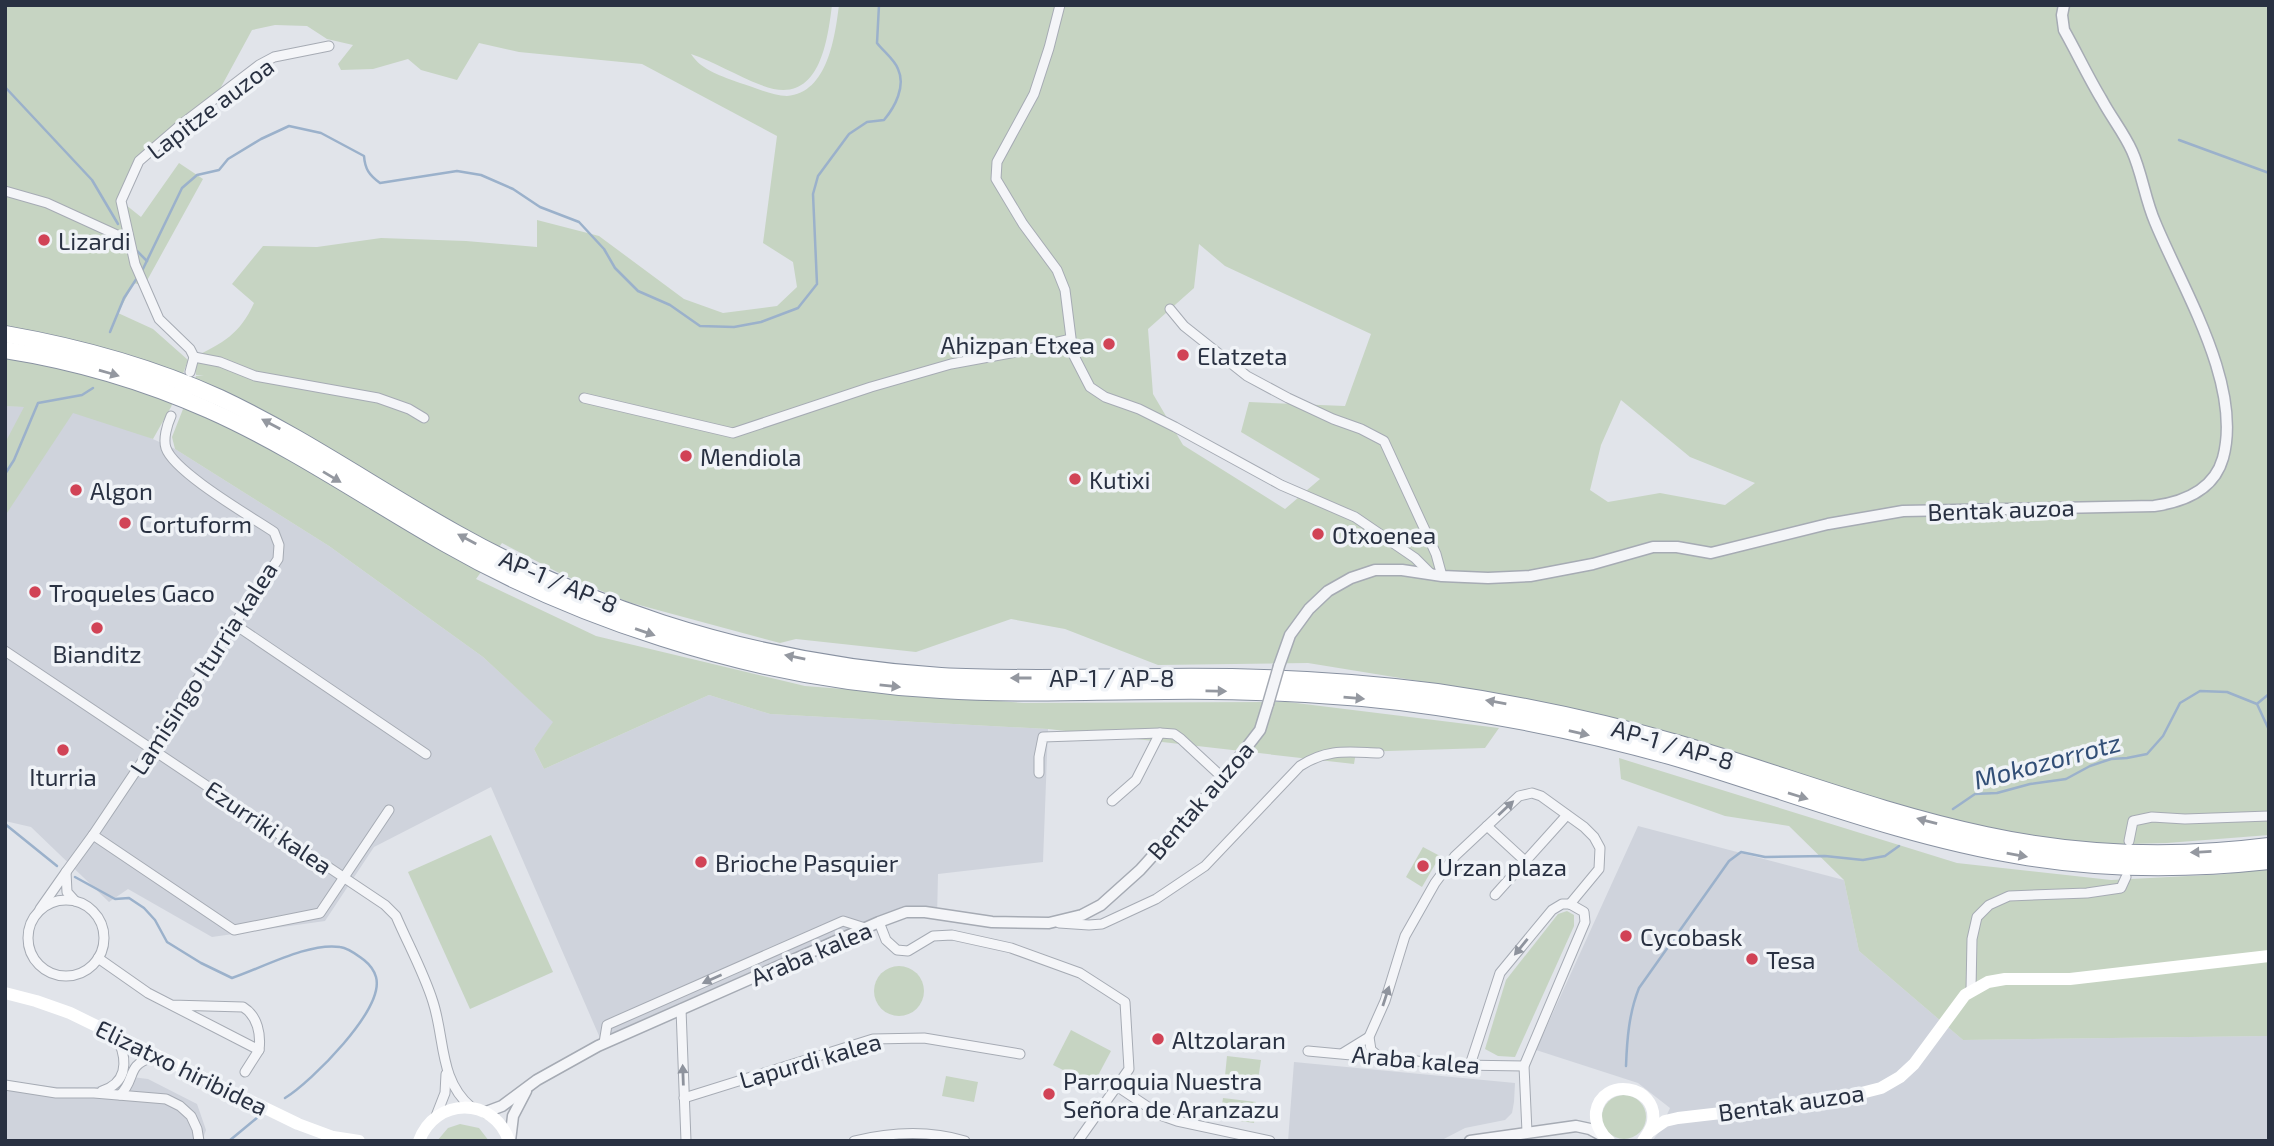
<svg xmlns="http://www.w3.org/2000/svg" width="2274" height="1146" font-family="'Exo 2',sans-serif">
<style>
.built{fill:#cfd3dc}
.green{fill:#c6d4c2;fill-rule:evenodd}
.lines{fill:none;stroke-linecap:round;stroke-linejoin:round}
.stream{stroke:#9bb1cb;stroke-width:2.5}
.minor-casing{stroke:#a6abb4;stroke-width:11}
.tertiary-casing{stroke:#a6abb4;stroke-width:13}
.motorway-casing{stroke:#8891a1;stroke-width:18}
.minor{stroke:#f4f5f8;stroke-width:9}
.tertiary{stroke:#f4f5f8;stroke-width:10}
.secondary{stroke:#fff;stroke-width:12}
.motorway{stroke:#fff;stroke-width:16}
.tertiary-bridge-casing{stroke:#a6abb4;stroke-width:13;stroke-linecap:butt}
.tertiary-bridge{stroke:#f4f5f8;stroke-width:10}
.oneway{fill:#9498a0}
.oneway2{fill:#8e939d}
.poi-dot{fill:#d14356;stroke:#f0f3f7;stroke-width:2.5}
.labels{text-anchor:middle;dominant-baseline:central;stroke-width:7;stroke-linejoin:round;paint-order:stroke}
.street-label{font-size:24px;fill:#293142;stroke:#f0f3f7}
.poi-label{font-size:24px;fill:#293142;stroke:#f0f3f7;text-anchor:start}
.water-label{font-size:26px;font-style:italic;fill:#324f77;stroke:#f0f3f7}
</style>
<rect width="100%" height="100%" fill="#e1e4ea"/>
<g class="built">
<path d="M5 406 84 408 175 449 329 546 483 657 554 722 534 749 544 769 709 695 770 714 1048 729 1043 862 938 874 937 918 904 917 600 1038 491 787 374 847 325 921 212 937 128 889 109 902 31 827 5 821Z"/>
<path d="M1638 826 1844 880 1859 951 1963 1040 2269 1036V1141H1652L1659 1132 1670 1108 1638 1083 1536 1050Z"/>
<path d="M1294 1062 1515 1083 1514 1102 1512 1113 1505 1120 1465 1128 1440 1141H1288Z"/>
<path d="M132 1077 148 1079 197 1104 206 1130 202 1141H5V1081L57 1087H96Z"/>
</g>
<g class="green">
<path d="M5 5H832C827 46 818 108 761 85 737 76 715 62 691 54 702 71 722 76 740 83 754 87 772 96 787 96 828 93 835 36 839 5H2269V835L2167 843 2087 845 1990 832 1608 718 1492 693 1308 663 1158 665 1065 629 1011 619 916 652 796 639 780 643 628 602 561 574 502 543 476 579 596 636 805 686 1023 703 1288 702 1499 728 1485 748 1356 752 1354 764 1048 729 770 714 709 695 544 769 534 749 553 722 483 657 329 546 175 449 172 437 196 376H204L196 375 194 357C223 343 240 334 254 303L232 284 263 246 317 247 381 238 466 241 537 247V220L599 236 684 299 723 313 777 306 797 287 793 262 763 243 777 136 642 64 519 52 479 43 457 80 421 70 408 59 373 69 341 70 338 64 353 45 327 39 307 26 275 25 252 30 214 100 139 161 121 201 141 217 179 163 203 179 144 286 134 283 118 313 153 329 188 360 171 407 153 439 73 413 5 516V443L24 407 5 406ZM1199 244 1225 266 1371 334 1345 406 1249 402 1241 432 1320 479 1285 509 1183 445 1153 394 1148 329 1194 288ZM1621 400 1690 457 1755 483 1725 505 1660 493 1608 502 1590 490 1601 445Z"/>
<path d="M1619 758 1957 863 2111 880 2227 874 2269 865V1036L1963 1040 1859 951 1844 880 1789 826 1725 816 1621 779Z"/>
<path d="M491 835 553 972 470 1009 408 872Z"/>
<path d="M1423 847 1440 856 1422 887 1406 877Z"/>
<path d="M1567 911 1574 915V926L1515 1057 1498 1056 1485 1049 1506 980 1558 914Z"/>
<circle cx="899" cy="991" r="25"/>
<path d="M1071 1030 1111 1051 1093 1085 1053 1065Z"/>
<path d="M1227 1056 1261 1060 1258 1080 1225 1076Z"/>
<path d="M946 1076 978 1082 974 1102 942 1096Z"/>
<circle cx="1624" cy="1117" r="22"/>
<path d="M1223 1098 1256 1102 1254 1123 1220 1118Z"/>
<path d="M460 1124 479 1128 489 1141H437L448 1128Z"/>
</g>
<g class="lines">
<g class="stream">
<path d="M5 87 92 180 118 224"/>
<path d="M2179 140 2269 173"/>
<path d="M137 251 147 261"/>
<path d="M141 273 182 188 197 175 219 170 228 159 261 139 289 126 321 133 364 156C365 169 369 175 380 183L457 171 481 175 513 189 540 207 579 222 604 249 615 268 638 291 670 305 700 326 734 327 761 322 798 308 817 284 813 194 818 176 849 134 867 122 884 120C895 107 906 86 898 69 895 60 883 51 877 43L879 5"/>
<path d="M110 332 124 298 137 278"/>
<path d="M5 474 14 460 38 403 82 395 93 388"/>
<path d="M2258 703 2269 694"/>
<path d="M1953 809 1975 794 1997 793 2030 784 2066 779 2090 766 2111 759 2127 758 2147 754 2163 736 2180 703 2200 691 2227 692 2257 704 2269 730"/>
<path d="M5 824 57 866"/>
<path d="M75 877 115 899 129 898 144 908 155 920 167 942 201 963 232 978C262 968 309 942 340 947 349 948 357 955 364 960 369 964 374 970 376 977 385 1009 311 1082 285 1098"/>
<path d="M1626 1066C1627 1039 1629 1013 1639 988L1729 861 1741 852 1765 857 1825 856 1863 860 1885 856 1899 846"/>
<path d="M229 1141 258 1117"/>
</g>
<g class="minor-casing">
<g id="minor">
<path d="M1060 5 1049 48 1034 94 997 162 996 179 1023 224 1057 270 1065 290 1073 354 1090 387 1105 397 1139 409 1175 427 1281 485 1355 517 1415 558 1431 574"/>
<path d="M5 191 47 203 128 240"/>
<path d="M1170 309 1184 326 1247 376 1288 398 1333 419 1361 429 1384 441 1436 554 1442 576"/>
<path d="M194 357 220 362 255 376 378 398 409 409 424 418"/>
<path d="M190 372 194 357 190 349 159 319 135 264 121 201 139 161 183 123 259 65 274 57 329 46"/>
<path d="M584 398 733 433 871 387 951 364 1016 352 1070 339"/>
<path d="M234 624 426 754"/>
<path d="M5 651 385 905 396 916C408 944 424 973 433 1002 445 1039 439 1080 471 1107"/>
<path d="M1039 773V757L1043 737 1160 733 1174 734 1181 739 1223 778"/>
<path d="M1112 801 1136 780 1160 733"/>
<path d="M1487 826 1525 861"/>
<path d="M93 835 234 930 320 913 389 810"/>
<path d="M2129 841 2133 821 2152 817 2185 819 2269 816"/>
<path d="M66 872 93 835 278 559 279 545 274 532C250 516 174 472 166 448 163 439 167 425 171 416"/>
<path d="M1495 895 1567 815"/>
<circle cx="66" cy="938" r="38"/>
<path d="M40 909 66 872 67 892 75 901"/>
<path d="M879 922 886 940 897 950 908 951 933 936 952 935 1011 948 1080 973 1125 1002 1129 1069 1078 1141"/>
<path d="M1059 923 1089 925 1102 924 1156 899 1205 866 1300 766C1328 748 1348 752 1379 753"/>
<path d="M98 958 148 993 259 1050C261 1035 258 1016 243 1007L171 1005"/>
<path d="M1971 989 1972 939 1977 917 1989 905 2009 896 2087 893 2121 888 2126 877"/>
<path d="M681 1009 686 1141"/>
<path d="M604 1043 607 1025 843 921 865 928"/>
<path d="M1308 1051 1460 1065 1524 1066"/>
<path d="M1343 1053 1369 1037"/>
<path d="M1379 1057 1371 1050 1369 1037 1385 1001 1405 936 1435 883 1455 856 1519 796 1532 793 1541 796 1584 827 1594 837 1600 848 1599 869 1570 904"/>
<path d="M1470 1065 1500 973 1552 910 1562 904H1570"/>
<path d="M245 1072 259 1050"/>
<path d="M5 1085 56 1093H94L166 1099 180 1106 191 1116 197 1129 199 1141"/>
<path d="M1118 1087 1160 1115 1177 1121 1270 1141"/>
<path d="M102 1091C126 1083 128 1063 119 1042"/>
<path d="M120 1095C136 1080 126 1065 151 1058"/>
<path d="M684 1098 873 1039 924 1038 1020 1054"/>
<path d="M436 1116 445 1093 446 1074"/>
<path d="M1527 1132 1524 1066 1585 922 1584 912 1570 904"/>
<path d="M854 1141C891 1132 929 1130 965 1141"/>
</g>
</g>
<g class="tertiary-casing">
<g id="tertiary">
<path d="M1279 666 1290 635 1309 609 1328 591 1351 578 1375 570H1402L1442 576 1488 578 1530 576 1593 564 1653 547H1677L1711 553 1828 524 1903 511 2154 506C2183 502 2214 490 2223 458 2243 385 2182 288 2155 222 2145 199 2142 173 2132 151 2124 133 2111 117 2102 100 2088 77 2077 53 2064 30L2062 15 2064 5"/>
<path d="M486 1112 502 1106 537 1080 598 1046 879 922 906 912H925L992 922 1049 923 1082 915 1101 905 1140 870 1223 778 1260 730 1268 704"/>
<path d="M510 1141 513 1116 526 1091"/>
<path d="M1470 1141 1576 1126 1590 1129 1603 1136"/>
</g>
</g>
<g class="motorway-casing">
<g id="motorway">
<path d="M5 334C79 347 152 367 220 398 303 437 377 489 456 533 522 570 591 600 662 623 752 652 846 670 941 676 1015 680 1091 677 1165 677 1256 676 1347 680 1437 692 1519 704 1600 721 1680 744 1782 774 1882 813 1986 835 2079 855 2175 858 2269 846"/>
<path d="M5 350C75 361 144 381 209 410 292 447 367 499 446 544 514 583 587 614 662 638 752 667 847 685 941 690 1016 695 1091 691 1166 691 1256 690 1347 694 1437 707 1519 719 1600 736 1680 759 1793 793 1904 837 2021 856 2103 870 2186 870 2269 861"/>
</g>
</g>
<use href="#minor" class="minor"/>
<use href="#tertiary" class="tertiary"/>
<g class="secondary">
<path d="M5 993 36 1001 70 1013 298 1124 333 1137 359 1141"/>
<path d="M1649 1132 1665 1121 1678 1118 1834 1100 1881 1088 1900 1077 1914 1064 1965 995 1988 982 2005 979H2070L2269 956"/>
<path d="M419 1141C435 1097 494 1096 509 1141"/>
<path d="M1609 1141C1600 1133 1595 1124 1596 1112 1602 1076 1658 1085 1653 1121 1652 1129 1647 1134 1643 1141"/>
</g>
<use href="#motorway" class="motorway"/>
<g class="tertiary-bridge-casing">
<path id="tertiary-bridge" d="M1268 704 1279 666"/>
</g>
<use href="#tertiary-bridge" class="tertiary-bridge"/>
</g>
<defs><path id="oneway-solid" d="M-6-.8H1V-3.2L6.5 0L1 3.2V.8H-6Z" transform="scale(1.75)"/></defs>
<g class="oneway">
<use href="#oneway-solid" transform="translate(109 373) rotate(16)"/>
<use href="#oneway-solid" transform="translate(271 424) rotate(-152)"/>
<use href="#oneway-solid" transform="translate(332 477) rotate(31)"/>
<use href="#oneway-solid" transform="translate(467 539) rotate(-152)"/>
<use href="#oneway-solid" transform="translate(645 632) rotate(19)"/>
<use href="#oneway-solid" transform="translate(795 657) rotate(-169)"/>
<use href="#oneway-solid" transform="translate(1021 678) rotate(180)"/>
<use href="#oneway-solid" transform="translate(890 686) rotate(6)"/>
<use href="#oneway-solid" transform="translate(1216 691) rotate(1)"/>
<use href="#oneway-solid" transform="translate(1354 698) rotate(5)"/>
<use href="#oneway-solid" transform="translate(1496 702) rotate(-170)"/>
<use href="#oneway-solid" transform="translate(1579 733) rotate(13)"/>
<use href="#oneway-solid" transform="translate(1798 796) rotate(17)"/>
<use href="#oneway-solid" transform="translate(1927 821) rotate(-165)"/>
<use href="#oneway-solid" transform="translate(2201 852) rotate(177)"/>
<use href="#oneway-solid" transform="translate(2017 855) rotate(10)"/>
</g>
<g class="oneway2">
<use href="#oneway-solid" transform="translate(1506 808) rotate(-43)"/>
<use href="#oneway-solid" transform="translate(1521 947) rotate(129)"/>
<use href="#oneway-solid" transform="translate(712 979) rotate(156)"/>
<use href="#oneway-solid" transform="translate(1386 996) rotate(-72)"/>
<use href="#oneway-solid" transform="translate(683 1075) rotate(-92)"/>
</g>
<g class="poi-dot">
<circle cx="44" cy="240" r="7"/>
<circle cx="1109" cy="344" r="7"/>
<circle cx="1183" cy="355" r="7"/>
<circle cx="686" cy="456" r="7"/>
<circle cx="1075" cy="479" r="7"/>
<circle cx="76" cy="490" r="7"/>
<circle cx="125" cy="523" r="7"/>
<circle cx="1318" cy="534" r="7"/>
<circle cx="35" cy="592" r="7"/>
<circle cx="97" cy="628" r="7"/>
<circle cx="63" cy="750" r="7"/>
<circle cx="701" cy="862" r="7"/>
<circle cx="1423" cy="866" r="7"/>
<circle cx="1626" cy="936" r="7"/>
<circle cx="1752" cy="959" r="7"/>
<circle cx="1158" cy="1039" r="7"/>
<circle cx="1049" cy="1094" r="7"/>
</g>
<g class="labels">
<g class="street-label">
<text transform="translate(210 108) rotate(-37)">Lapitze auzoa</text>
<text transform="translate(2001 509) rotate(-2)">Bentak auzoa</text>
<text transform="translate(559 581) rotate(23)">AP-1 / AP-8</text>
<text transform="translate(203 668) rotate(-57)">Lamisingo Iturria kalea</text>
<text x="1112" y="677">AP-1 / AP-8</text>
<text transform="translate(1673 744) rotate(16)">AP-1 / AP-8</text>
<text transform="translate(1200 800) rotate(-49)">Bentak auzoa</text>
<text transform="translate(269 827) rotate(34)">Ezurriki kalea</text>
<text transform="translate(811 953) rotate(-23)">Araba kalea</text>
<text transform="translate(1416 1059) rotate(5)">Araba kalea</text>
<text transform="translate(810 1060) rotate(-16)">Lapurdi kalea</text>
<text transform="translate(182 1067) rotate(26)">Elizatxo hiribidea</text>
<text transform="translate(1791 1102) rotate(-8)">Bentak auzoa</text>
</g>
<g class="poi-label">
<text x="58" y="240">Lizardi</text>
<text x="1095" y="344" text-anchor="end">Ahizpan Etxea</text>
<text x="1197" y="355">Elatzeta</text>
<text x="700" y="456">Mendiola</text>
<text x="1089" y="479">Kutixi</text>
<text x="90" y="490">Algon</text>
<text x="139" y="523">Cortuform</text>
<text x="1332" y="534">Otxoenea</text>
<text x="49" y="592">Troqueles Gaco</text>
<text x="97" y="653" text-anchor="middle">Bianditz</text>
<text x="63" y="776" text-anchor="middle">Iturria</text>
<text x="715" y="862">Brioche Pasquier</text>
<text x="1437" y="866">Urzan plaza</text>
<text x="1640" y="936">Cycobask</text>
<text x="1766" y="959">Tesa</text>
<text x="1172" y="1039">Altzolaran</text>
<text x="1063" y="1080">Parroquia Nuestra<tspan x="1063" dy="28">Señora de Aranzazu</tspan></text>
</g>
<g class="water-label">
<text transform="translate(2047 760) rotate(-15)">Mokozorrotz</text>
</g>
</g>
<rect width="2274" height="1146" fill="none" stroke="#293142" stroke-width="14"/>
</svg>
